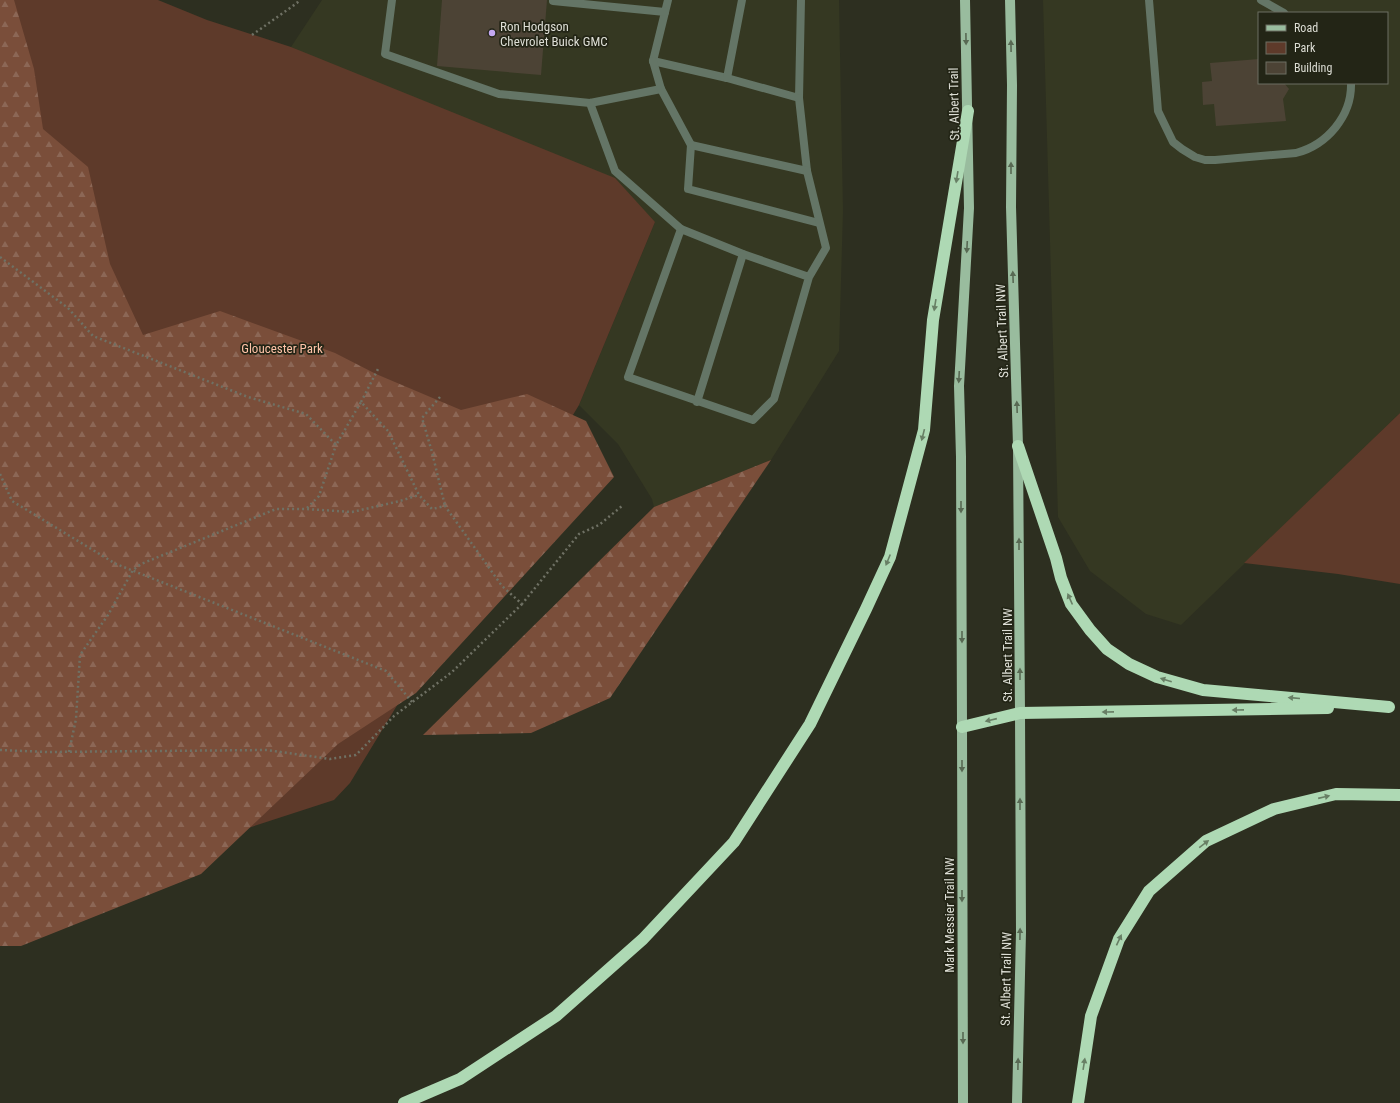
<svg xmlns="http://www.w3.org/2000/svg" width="1400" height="1103" font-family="'Roboto Condensed',sans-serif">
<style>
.built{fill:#353822;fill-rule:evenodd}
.green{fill:#5e3a2a}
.forest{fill:url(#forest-firs)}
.building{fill:#4c4335}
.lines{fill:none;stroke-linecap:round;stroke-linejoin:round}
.path{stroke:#6f7164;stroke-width:2.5;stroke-dasharray:2 3;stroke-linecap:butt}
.service{stroke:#647566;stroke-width:8}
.primary{stroke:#99bc9e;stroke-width:10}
.motorway{stroke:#aed9b4;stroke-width:12}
.oneway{fill:#586953}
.oneway2{fill:#687f65}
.poi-dot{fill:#c4a7f1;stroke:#232516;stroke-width:1.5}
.labels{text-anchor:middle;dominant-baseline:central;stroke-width:3.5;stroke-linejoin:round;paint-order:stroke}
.poi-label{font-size:13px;fill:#ddded5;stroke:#232516;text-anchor:start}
.street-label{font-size:13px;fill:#ddded5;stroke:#232516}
.park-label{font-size:13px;fill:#ffc3a8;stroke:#232516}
</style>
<defs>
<pattern id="forest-firs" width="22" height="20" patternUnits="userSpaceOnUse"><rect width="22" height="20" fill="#7a4e3a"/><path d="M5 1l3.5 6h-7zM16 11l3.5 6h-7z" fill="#8c6756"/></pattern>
</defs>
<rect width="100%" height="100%" fill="#2d2f20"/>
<g class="built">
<path d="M322 0H839L843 211 839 351 771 460 654 507 652 499 618 444 579 405 655 222 291 47Z"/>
<path d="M1043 0H1400V413L1181 625 1146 614 1090 571 1058 517ZM1259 13H1387V83H1259Z"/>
</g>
<g class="green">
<path d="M0 0H158L207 20 291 47 615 178 655 222 579 405 350 783 334 800 187 848Z"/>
<path d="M1400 413V584L1338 574 1244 563Z"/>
</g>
<g class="forest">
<path d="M0 0H14L34 69 43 129 88 167 110 264 143 335 220 311 335 353 376 374 461 410 527 394 586 421 614 477 416 693 338 744 201 874 21 946H0Z"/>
<path d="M771 460 610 698 531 733 423 735 654 507Z"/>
</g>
<g class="building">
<path d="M442 0H547L541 75 437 66Z"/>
<path d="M1259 59V83H1284L1289 89 1283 99 1286 121 1216 126 1214 104 1203 105 1202 82 1212 81 1210 63Z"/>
</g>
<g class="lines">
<g class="path">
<path d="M252 35 297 3 299 0"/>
<path d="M0 257 68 308 93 336 248 397 306 414 336 445 361 402 388 431 419 495 432 509 445 506 502 586 522 604 579 534 599 525 622 506"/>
<path d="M440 397 422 418 432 452 445 506"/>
<path d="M361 402 378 369"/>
<path d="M0 474 12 501 116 564 386 671 412 702"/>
<path d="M307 508 319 496 336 445"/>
<path d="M0 750 47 752 267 750 330 759 356 755 394 716 452 672 522 604"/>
<path d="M69 752 76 719 80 655 108 615 133 570 141 564 276 509H306L352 512 400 501 419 495"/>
</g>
<g class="service">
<path d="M392 0 385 54 499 94 590 103 661 89"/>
<path d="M668 0 653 61 727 78 799 98 801 0"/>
<path d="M1149 0 1158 111 1173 142 1182 149 1195 157 1205 160H1215L1296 153C1327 145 1352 116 1351 83"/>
<path d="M1261 0 1284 13"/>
<path d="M553 1 665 12"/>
<path d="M653 61 661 89 691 145 688 189 819 223"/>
<path d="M727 78 742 0"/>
<path d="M799 98 807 171 826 248 809 277 774 399 753 420 628 377 681 229 743 254 809 277"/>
<path d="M590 103 615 171 681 229"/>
<path d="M691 145 807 171"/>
<path d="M697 402 743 254"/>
</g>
<g class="primary">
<path d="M1010 0 1012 85 1011 207 1018 446 1020 713 1021 932 1017 1103"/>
<path d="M963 1103 962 727 961 457 959 386 969 208 965 0"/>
</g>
<g class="motorway">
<path d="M1018 446 1056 558 1061 578 1071 604 1090 630 1107 649 1129 664 1157 677 1203 690 1389 707"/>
<path d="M962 727 1020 713 1328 708"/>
<path d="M404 1103 460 1079 556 1016 643 939 734 842 810 724 866 609 890 557 924 430 933 320 968 111"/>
<path d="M1078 1103 1091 1016 1119 939 1149 891 1206 841 1274 809 1336 794 1400 795"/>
</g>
</g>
<defs><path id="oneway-solid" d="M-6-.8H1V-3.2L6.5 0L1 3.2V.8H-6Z"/></defs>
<g class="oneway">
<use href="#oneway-solid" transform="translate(966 39) rotate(89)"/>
<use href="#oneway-solid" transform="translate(1011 46) rotate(-91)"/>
<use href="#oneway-solid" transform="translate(1011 168) rotate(-90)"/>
<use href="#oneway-solid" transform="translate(967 247) rotate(93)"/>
<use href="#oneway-solid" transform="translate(1013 277) rotate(-92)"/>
<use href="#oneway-solid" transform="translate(959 377) rotate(93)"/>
<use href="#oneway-solid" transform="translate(1017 407) rotate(-92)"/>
<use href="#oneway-solid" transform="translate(961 507) rotate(90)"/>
<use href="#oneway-solid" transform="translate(1019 544) rotate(-90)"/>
<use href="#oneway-solid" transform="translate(962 637) rotate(90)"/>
<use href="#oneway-solid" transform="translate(1020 674) rotate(-90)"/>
<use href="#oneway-solid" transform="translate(962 766) rotate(90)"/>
<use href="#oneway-solid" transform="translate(1020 804) rotate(-90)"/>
<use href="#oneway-solid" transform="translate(962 896) rotate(90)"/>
<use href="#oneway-solid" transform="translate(1020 934) rotate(-89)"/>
<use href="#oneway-solid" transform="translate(963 1038) rotate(90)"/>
<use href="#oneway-solid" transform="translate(1018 1064) rotate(-89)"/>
</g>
<g class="oneway2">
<use href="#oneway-solid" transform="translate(957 177) rotate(99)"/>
<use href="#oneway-solid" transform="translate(935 305) rotate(99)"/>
<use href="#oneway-solid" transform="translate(923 435) rotate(104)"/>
<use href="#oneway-solid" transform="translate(888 560) rotate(112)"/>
<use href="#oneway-solid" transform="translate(1070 599) rotate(-114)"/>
<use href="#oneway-solid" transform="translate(1166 680) rotate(-163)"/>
<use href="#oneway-solid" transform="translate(1294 698) rotate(-175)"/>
<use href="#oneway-solid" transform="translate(1238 710) rotate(179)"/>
<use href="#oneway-solid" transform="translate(1108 712) rotate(179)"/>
<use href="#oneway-solid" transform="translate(991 720) rotate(167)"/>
<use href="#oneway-solid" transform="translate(1324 797) rotate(-13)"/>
<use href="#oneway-solid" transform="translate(1204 844) rotate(-37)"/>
<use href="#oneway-solid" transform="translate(1119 940) rotate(-65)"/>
<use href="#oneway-solid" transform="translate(1084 1064) rotate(-81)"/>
</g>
<circle class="poi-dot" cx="492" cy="33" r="4"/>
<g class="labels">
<g class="poi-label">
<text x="500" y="26">Ron Hodgson<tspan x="500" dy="15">Chevrolet Buick GMC</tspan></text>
</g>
<g class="street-label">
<text transform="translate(954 104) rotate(-91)">St. Albert Trail</text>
<text transform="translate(1002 331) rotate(-92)">St. Albert Trail NW</text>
<text transform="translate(1007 655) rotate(-90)">St. Albert Trail NW</text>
<text transform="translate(949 915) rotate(-90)">Mark Messier Trail NW</text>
<text transform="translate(1006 979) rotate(-89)">St. Albert Trail NW</text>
</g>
<g class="park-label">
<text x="282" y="348">Gloucester Park</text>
</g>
</g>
<rect x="1258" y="12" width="130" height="72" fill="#232516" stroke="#6d6f62"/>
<rect x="1266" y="25" width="20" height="6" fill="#99bc9e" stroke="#6d6f62"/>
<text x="1294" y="32" font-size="12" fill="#ddded5">Road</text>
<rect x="1266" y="42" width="20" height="12" fill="#5e3a2a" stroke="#6d6f62"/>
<text x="1294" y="52" font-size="12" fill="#ddded5">Park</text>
<rect x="1266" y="62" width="20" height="12" fill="#4c4335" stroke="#6d6f62"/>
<text x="1294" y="72" font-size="12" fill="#ddded5">Building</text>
</svg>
